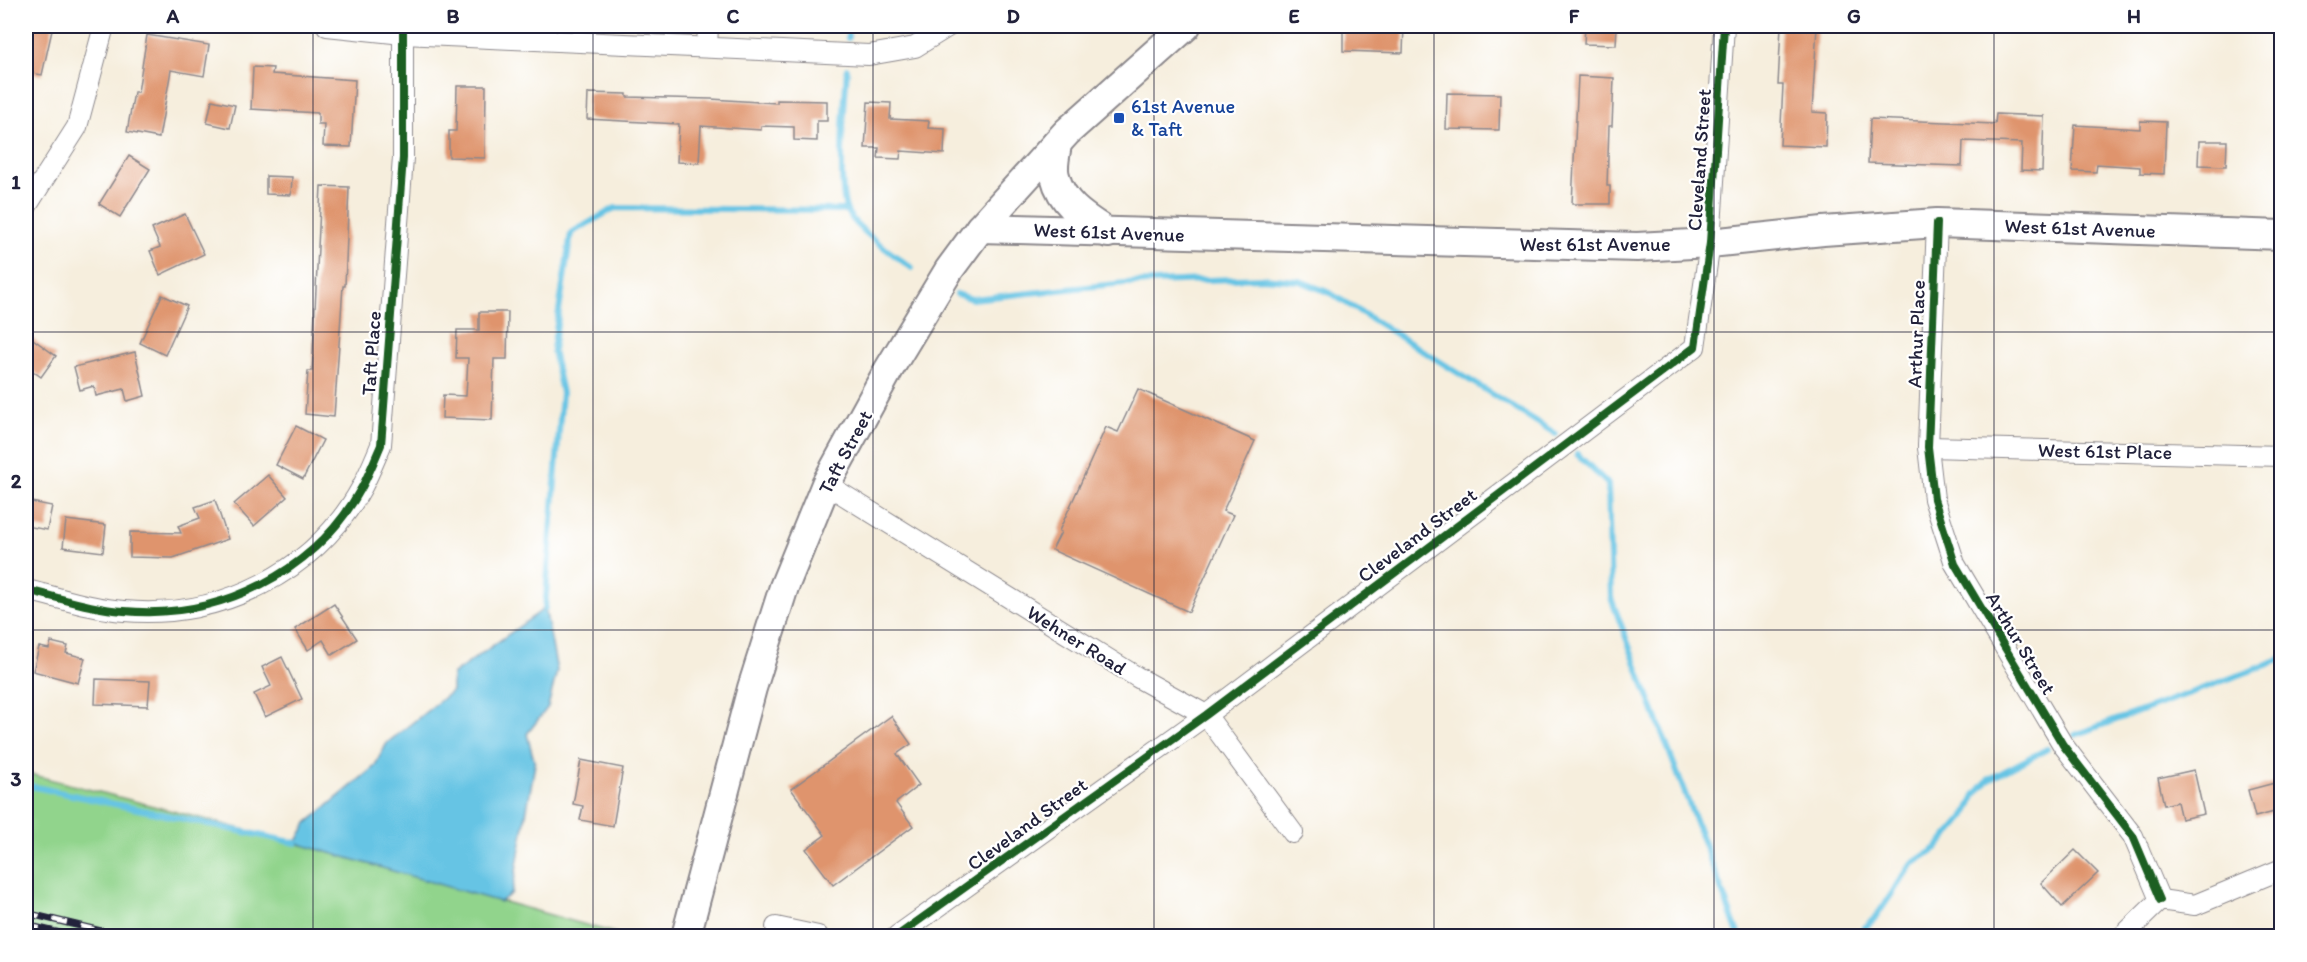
<svg xmlns="http://www.w3.org/2000/svg" width="2307" height="962" font-family="Itim,sans-serif">
<style>
.green{fill:#91d48c;stroke:#5a7b64;stroke-width:1.5}
.water{fill:#66c4e4;stroke:#447390;stroke-width:1.5}
.lines{fill:none;stroke-linecap:round;stroke-linejoin:round}
.stream{stroke:#66c4e4;stroke-width:6}
.building{fill:#df946d}
.street-casing{stroke:#8c888c;stroke-width:22}
.secondary-casing{stroke:#8c888c;stroke-width:32}
.street{stroke:#fff;stroke-width:20}
.secondary{stroke:#fff;stroke-width:28}
.rail-casing{stroke:#22223b;stroke-width:7}
.rail{stroke:#fff;stroke-width:4.5;stroke-dasharray:14;stroke-linecap:butt}
.cycleway-casing{stroke:#fff;stroke-width:11}
.cycleway{stroke:#1b5e20;stroke-width:8}
.grid{fill:none;stroke:#22223b;stroke-width:1.5;stroke-opacity:0.55}
.transit-dot{fill:#1a4fb4;stroke:#fff;stroke-width:2}
.labels{text-anchor:middle;dominant-baseline:central;stroke-width:4.5;stroke-linejoin:round;paint-order:stroke}
.transit-label{font-size:20px;fill:#164399;stroke:#fff;text-anchor:start}
.street-label{font-size:20px;fill:#22223b;stroke:#fff}
.neatline{fill:none;stroke:#22223b;stroke-width:2}
.grid-label{font-size:20px;text-anchor:middle;font-weight:bold;fill:#22223b}
</style>
<rect width="100%" height="100%" fill="#fff"/>
<filter id="ink" filterUnits="userSpaceOnUse"><feTurbulence type="fractalNoise" baseFrequency=".0167" numOctaves="2"/><feDisplacementMap in="SourceGraphic" scale="12" xChannelSelector="R" yChannelSelector="G"/><feConvolveMatrix kernelMatrix="1 2 1 2 8 2 1 2 1" color-interpolation-filters="sRGB"/></filter>
<filter id="wash" filterUnits="userSpaceOnUse"><feTurbulence type="fractalNoise" baseFrequency=".008" numOctaves="4" result="noise"/><feDisplacementMap in="SourceGraphic" scale="24" xChannelSelector="R" yChannelSelector="G"/><feGaussianBlur stdDeviation="1.35" result="paint"/><feColorMatrix in="noise" values="0 0 0 0 0 0 0 0 0 0 0 0 0 0 0 0 0 1.4 0 .05"/><feComposite in="paint" operator="in"/></filter>
<g filter="url(#wash)">
<rect width="100%" height="100%" fill="#f6eedd"/>
<path class="green" d="M26 773 296 843 625 936H26Z"/>
<path class="water" d="M545 608 557 671 548 707 527 734 535 764 512 893 500 902 296 843 307 823 374 767 387 743 452 691V675Z"/>
<g class="lines">
<g class="stream">
<path d="M848 38V26"/>
<path d="M847 69C845 98 836 192 848 213 859 231 894 255 912 268"/>
<path d="M957 294 972 299 1125 283 1262 278 1300 281 1330 293 1556 434"/>
<path d="M1577 454 1608 484 1611 598 1739 936"/>
<path d="M545 608 562 393 553 350 571 233 615 208 846 210"/>
<path d="M2075 735 2272 663 2282 657"/>
<path d="M26 785 296 843"/>
<path d="M1856 936 1876 917 1911 865 1938 847 1967 813 1975 795 1988 780 2047 749"/>
</g>
</g>
<g id="blocks">
<g class="building">
<path d="M26 26H53L42 75 26 72Z"/>
<path d="M1350 26H1404L1403 53 1343 51V31H1350Z"/>
<path d="M1585 26H1617L1616 45 1584 44Z"/>
<path d="M1781 26H1817L1812 112 1827 113 1826 147 1780 145 1783 85H1778Z"/>
<path d="M147 35 209 45 204 76 171 70 159 138 127 132 134 92H138Z"/>
<path d="M253 67 273 68 272 74 355 80 351 147 323 146 324 124H318V113L251 109Z"/>
<path d="M1578 76 1614 78 1612 126H1609L1607 186H1610V204H1572Z"/>
<path d="M457 86H486L485 158 449 157V131H456Z"/>
<path d="M588 93 627 94V97L711 99 777 103V100L827 101V121H817V141L794 140V127L761 126V130L701 126 699 163 677 162 679 124 587 119Z"/>
<path d="M1447 93 1500 94 1499 130 1446 129Z"/>
<path d="M212 100 235 105 230 128 207 123Z"/>
<path d="M868 102 891 103 890 119 929 121 928 128 945 129 944 154 901 151 900 159 878 158 879 148H865Z"/>
<path d="M1996 114 2044 116 2042 171 2021 170 2022 143 1963 141 1962 166 1868 163 1870 119 1995 124Z"/>
<path d="M2140 121 2166 122 2164 174 2140 173V167L2097 164 2096 172 2072 171 2075 125 2140 129Z"/>
<path d="M2199 141H2227L2226 166 2198 165Z"/>
<path d="M129 156 150 169 120 217 99 204Z"/>
<path d="M266 176 292 177 291 195 266 194Z"/>
<path d="M321 186 349 187 345 286H343L334 417 305 414 308 371H312Z"/>
<path d="M185 214 204 254 160 275 150 251 160 247 152 229Z"/>
<path d="M162 295 187 306 165 355 140 343Z"/>
<path d="M479 312H508L507 359H494L492 420 442 418 443 395 466 396 468 358H456L457 330H479Z"/>
<path d="M26 334 56 356 41 377 26 366Z"/>
<path d="M135 352 145 396 127 401 124 389 96 396 94 386 80 390 74 367Z"/>
<path d="M1138 389 1255 441 1223 511 1233 515 1189 612 1052 550 1061 532 1059 531 1106 427 1118 432Z"/>
<path d="M296 426 323 440 303 479 276 465Z"/>
<path d="M268 475 287 497 254 526 234 504Z"/>
<path d="M215 500 228 539 173 558 130 557V532L181 533 178 526 200 518 195 507Z"/>
<path d="M26 501 52 506 47 530 26 526Z"/>
<path d="M66 520 106 525 103 552 63 547Z"/>
<path d="M334 604 357 639 332 655 323 640 308 650 295 629Z"/>
<path d="M51 642 68 646 66 653 85 658 78 683 33 671 39 647 49 649Z"/>
<path d="M282 657 302 699 265 717 254 694 271 686 262 667Z"/>
<path d="M96 679 150 681 148 706 95 704Z"/>
<path d="M891 716 911 744 897 754 919 785 896 803 913 826 833 885 806 849 825 835 791 789Z"/>
<path d="M581 760 623 768 613 826 580 820 583 806 573 804Z"/>
<path d="M2194 770 2204 814 2181 819 2177 802 2164 805 2158 778Z"/>
<path d="M2282 781V810L2255 817 2248 790Z"/>
<path d="M2075 850 2098 873 2062 907 2041 883Z"/>
</g>
</g>
</g>
<g filter="url(#ink)">
<use href="#blocks" fill-opacity="0" stroke="#8c888c" stroke-width="1.5"/>
<g class="lines">
<g class="street-casing">
<g id="street">
<path d="M327 26 403 34 869 55 915 47 949 26"/>
<path d="M707 47 708 26"/>
<path d="M26 207 77 127 104 26"/>
<path d="M1937 223 1928 447 1934 499 1955 564 2063 745 2133 836 2160 900"/>
<path d="M1928 447 2282 456"/>
<path d="M826 484 1137 677 1206 715 1293 833"/>
<path d="M26 590C58 597 91 609 124 611 220 620 316 572 362 487 369 474 375 459 381 445L403 158V26"/>
<path d="M776 927 818 936"/>
<path d="M897 936 1206 715 1695 347 1710 243 1724 26"/>
<path d="M2123 936 2160 900 2195 905 2282 869"/>
</g>
</g>
<g class="secondary-casing">
<g id="secondary">
<path d="M1057 143C1056 153 1052 167 1055 176 1062 205 1085 218 1108 233"/>
<path d="M980 228 1637 247 1710 243 1823 231 1937 223 2282 235"/>
<path d="M686 936 752 688 784 587 826 484 889 369 949 270 980 228 1067 132 1186 26"/>
</g>
</g>
<use href="#street" class="street"/>
<use href="#secondary" class="secondary"/>
<g class="rail-casing">
<g id="rail">
<path d="M26 913 122 936"/>
<path d="M26 925 73 936"/>
</g>
</g>
<use href="#rail" class="rail"/>
<g class="cycleway-casing">
<g id="cycleway">
<path d="M1937 223 1928 447 1934 499 1955 564 2063 745 2133 836 2160 900"/>
<path d="M26 590C58 597 91 609 124 611 220 620 316 572 362 487 369 474 375 459 381 445L403 158V26"/>
<path d="M897 936 1206 715 1695 347 1710 243 1724 26"/>
</g>
</g>
<use href="#cycleway" class="cycleway"/>
</g>
</g>
<path class="grid" d="M313 26V936M593 26V936M873 26V936M1154 26V936M1434 26V936M1714 26V936M1994 26V936M26 332H2282M26 630H2282"/>
<rect class="transit-dot" x="1113" y="112" width="12" height="12" rx="3"/>
<g class="labels">
<g class="transit-label">
<text x="1131" y="106">61st Avenue<tspan x="1131" dy="23">&amp; Taft</tspan></text>
</g>
<g class="street-label">
<text transform="translate(1699 160) rotate(-86)">Cleveland Street</text>
<text transform="translate(2080 228) rotate(2)">West 61st Avenue</text>
<text transform="translate(1109 232) rotate(2)">West 61st Avenue</text>
<text x="1595" y="244">West 61st Avenue</text>
<text transform="translate(1916 334) rotate(-88)">Arthur Place</text>
<text transform="translate(371 353) rotate(-86)">Taft Place</text>
<text transform="translate(2105 451) rotate(1)">West 61st Place</text>
<text transform="translate(845 452) rotate(-62)">Taft Street</text>
<text transform="translate(1417 535) rotate(-37)">Cleveland Street</text>
<text transform="translate(1077 640) rotate(32)">Wehner Road</text>
<text transform="translate(2021 643) rotate(59)">Arthur Street</text>
<text transform="translate(1027 824) rotate(-36)">Cleveland Street</text>
</g>
</g>
<rect width="2307" height="962" fill="none" stroke="#fff" stroke-width="66"/>
<rect x="33" y="33" width="2241" height="896" class="neatline"/>
<g class="grid-label">
<text x="173" y="23">A</text>
<text x="453" y="23">B</text>
<text x="733" y="23">C</text>
<text x="1013" y="23">D</text>
<text x="1294" y="23">E</text>
<text x="1574" y="23">F</text>
<text x="1854" y="23">G</text>
<text x="2134" y="23">H</text>
<text x="16" y="189">1</text>
<text x="16" y="488">2</text>
<text x="16" y="786">3</text>
</g>
</svg>
